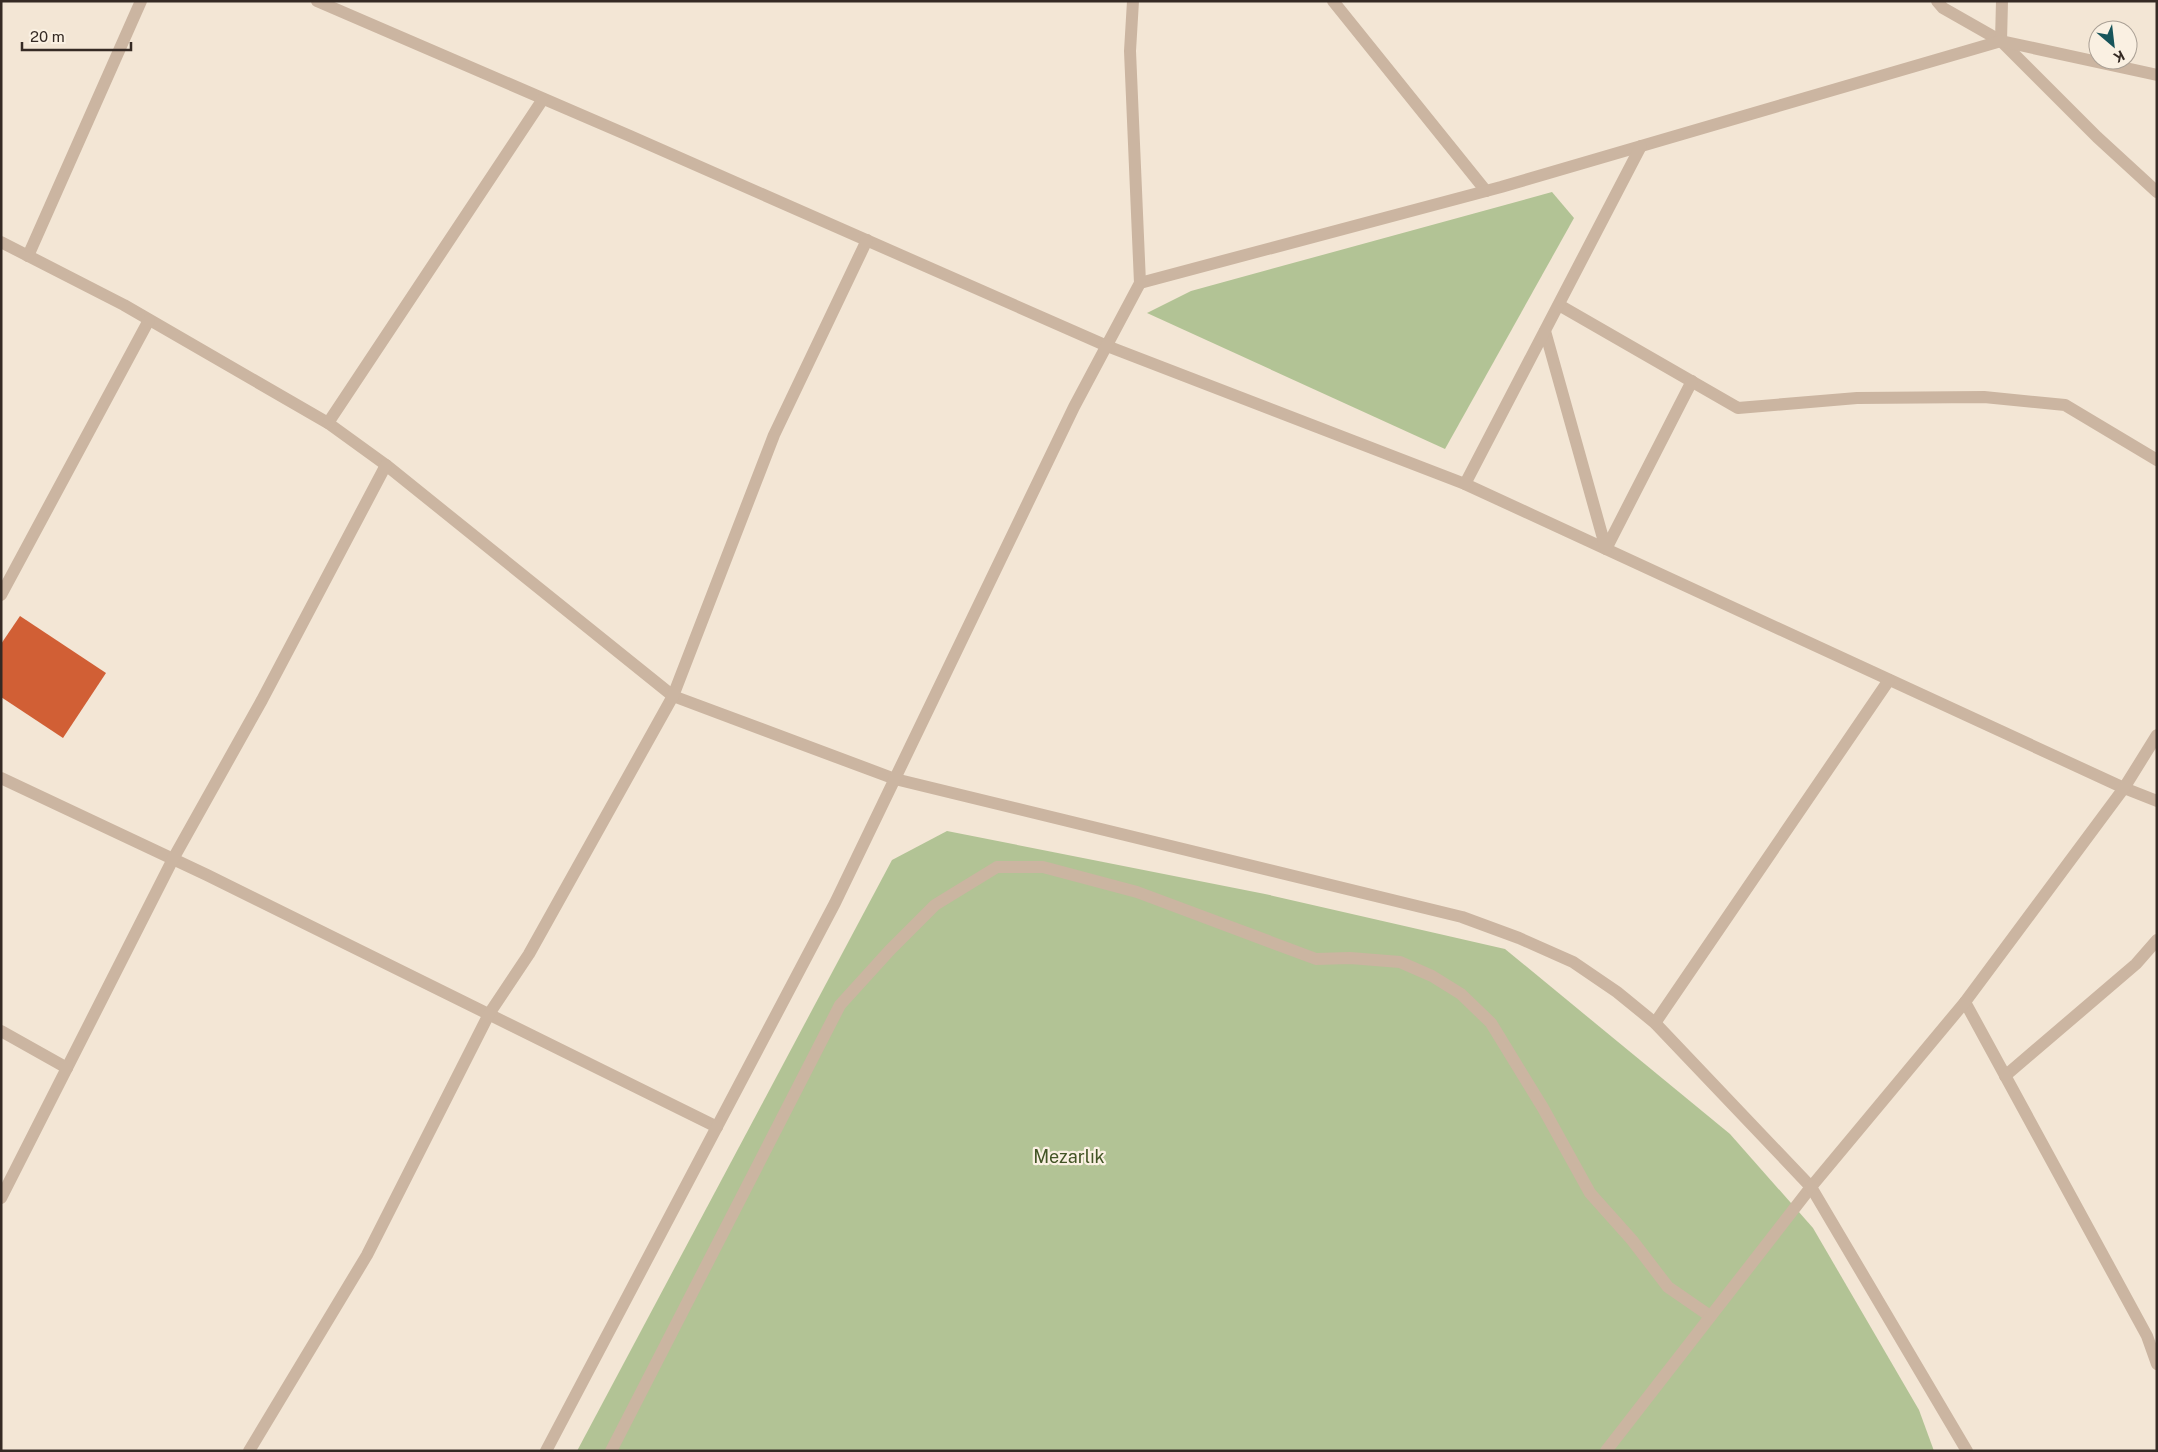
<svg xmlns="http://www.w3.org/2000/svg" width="2158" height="1452" font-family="'Public Sans',sans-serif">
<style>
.green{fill:#b2c395}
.building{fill:#d15f35}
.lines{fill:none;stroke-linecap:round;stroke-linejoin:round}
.service{stroke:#cbb5a1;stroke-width:12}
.minor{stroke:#cbb5a1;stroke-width:12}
.labels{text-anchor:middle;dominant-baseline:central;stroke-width:4.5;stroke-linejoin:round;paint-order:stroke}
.park-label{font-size:18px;fill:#435526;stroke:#faf0e2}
</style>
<rect width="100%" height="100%" fill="#f3e6d5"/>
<g class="green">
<path d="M1552 192 1574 218 1445 449 1147 313 1191 291Z"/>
<path d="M947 831 1265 894 1505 949 1730 1134 1813 1228 1919 1410 1934 1451H577L892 860Z"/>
</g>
<path class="building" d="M20 616 106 673 63 738 1 697V644Z"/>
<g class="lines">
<g class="service">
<path d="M2005 1076 2136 964 2157 940"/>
<path d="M611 1451 840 1005 890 950 935 905 997 867H1043L1137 892 1316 959 1350 958 1400 962 1432 976 1461 994 1491 1023 1543 1108 1590 1193 1632 1240 1668 1287 1710 1316"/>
<path d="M1606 1451 1811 1187"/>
</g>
<g class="minor">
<path d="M317 1 630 136 1107 346 1465 484 2124 788 2157 801"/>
<path d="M1333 1 1486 191"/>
<path d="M1937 1 1943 8 2001 41"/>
<path d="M2002 1 2001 41 2097 137 2157 192"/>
<path d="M1 242 124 305 328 423 386 465 673 696 895 779 1462 917 1519 938 1573 962 1617 992 1655 1023 1811 1187 1967 1451"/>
<path d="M28 256 141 1"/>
<path d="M1140 283 1501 187 2001 41 2157 75"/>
<path d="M1559 305 1738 408 1857 398 1984 397 2065 405 2157 460"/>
<path d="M1545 331 1606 549 1692 381"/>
<path d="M328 423 543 99"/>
<path d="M1465 484 1641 146"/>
<path d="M1 595 149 320"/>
<path d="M1 778 207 875 717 1127"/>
<path d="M1965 1002 2147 1336 2157 1364"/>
<path d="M1655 1023 1889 680"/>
<path d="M1 1031 67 1068"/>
<path d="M1811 1187 1965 1002 2124 788 2157 735"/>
<path d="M1 1198 173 859 262 700 386 465"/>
<path d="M249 1451 367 1255 489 1014 529 954 673 696 774 435 867 240"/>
<path d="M546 1451 835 903 1074 407 1140 283 1130 51 1133 1"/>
</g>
</g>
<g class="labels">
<g class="park-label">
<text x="1069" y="1156">Mezarlık</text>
</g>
</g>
<rect width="2158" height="1452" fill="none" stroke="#352a24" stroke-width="5"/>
<g transform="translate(2113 45) rotate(152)"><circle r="24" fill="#faf0e2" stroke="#aba196"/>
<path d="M0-4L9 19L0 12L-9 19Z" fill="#17545a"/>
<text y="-8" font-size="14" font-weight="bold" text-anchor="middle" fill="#352a24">K</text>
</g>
<path d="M22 42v8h109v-8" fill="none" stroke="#352a24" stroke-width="2.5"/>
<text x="30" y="42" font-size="15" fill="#352a24" stroke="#faf0e2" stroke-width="4" paint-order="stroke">20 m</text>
</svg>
